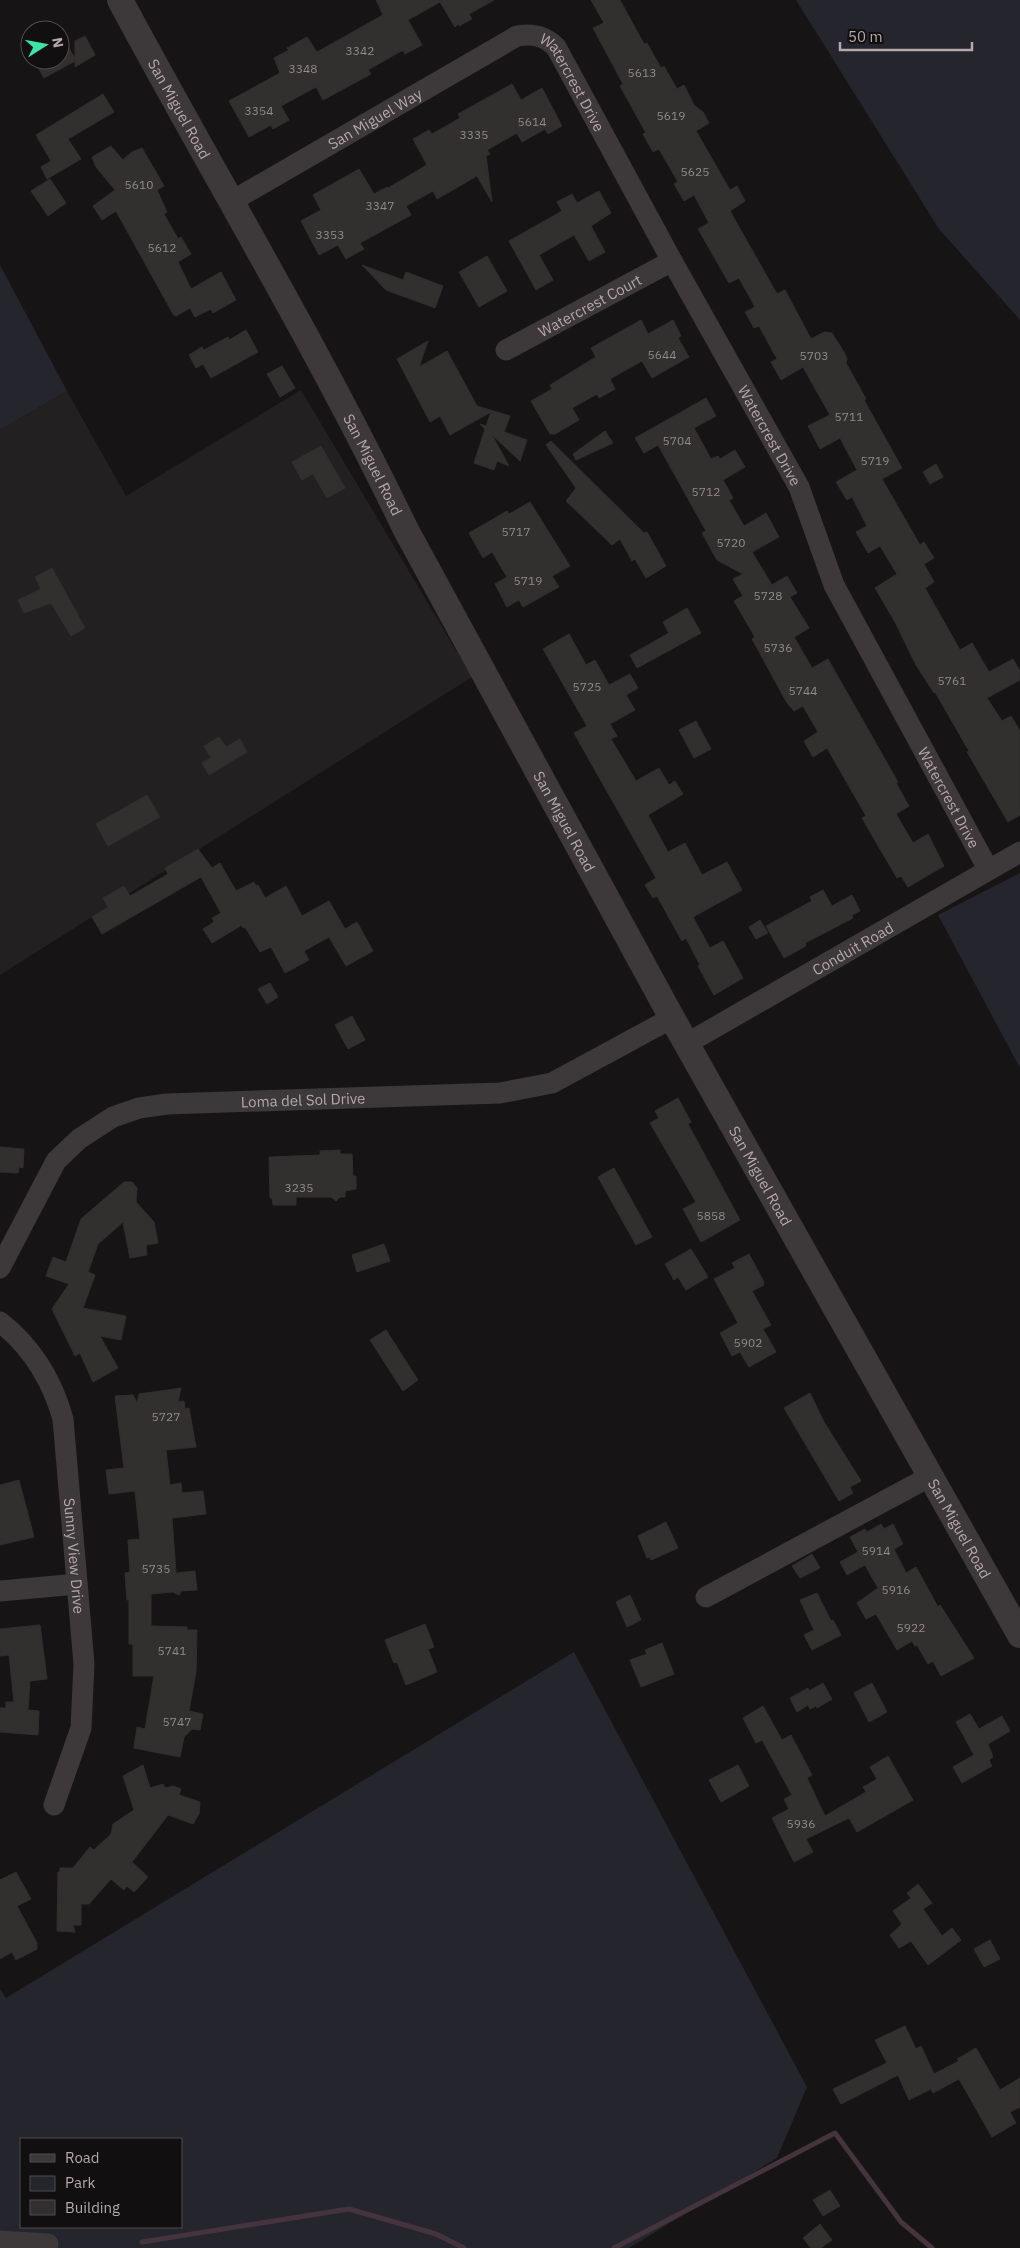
<svg xmlns="http://www.w3.org/2000/svg" width="1020" height="2248" font-family="'IBM Plex Sans',sans-serif">
<style>
.built{fill:#232021}
.green{fill:#25252d;fill-rule:evenodd}
.lines{fill:none;stroke-linecap:round;stroke-linejoin:round}
.stream{stroke:#45343d;stroke-width:5}
.building{fill:#322f2f;stroke:#322e2f}
.minor{stroke:#3d3839;stroke-width:21}
.tertiary{stroke:#3d3839;stroke-width:26}
.labels{text-anchor:middle;dominant-baseline:central;stroke-width:4;stroke-linejoin:round;paint-order:stroke}
.number-label{font-size:12px;fill:#94898d}
.street-label{font-size:15px;fill:#b5a7ac;stroke:#110f0f}
</style>
<rect width="100%" height="100%" fill="#161414"/>
<path class="built" d="M301 390 472 677 0 975V430L67 391 126 496Z"/>
<g class="green">
<path d="M796 0H1020V320L939 229Z"/>
<path d="M0 265 67 391 0 430Z"/>
<path d="M1020 873V1068L938 915Z"/>
<path d="M574 1652 807 2087 777 2158 629 2248H49L0 2241V1989L6 1998ZM21 2139H181V2227H21Z"/>
</g>
<g class="lines">
<g class="stream">
<path d="M142 2242 349 2209 436 2234 464 2248"/>
<path d="M614 2248 835 2133 901 2222 932 2248"/>
</g>
</g>
<g class="building">
<path d="M376 0H494L469 14 472 19 459 26 458 24 455 27 440 2 408 20 422 45 405 54 403 50 368 70 371 74 323 100 316 87 281 106 289 120 273 129 271 125 249 137 229 101 280 73 274 58 289 50 287 48 307 37 317 52 383 15Z"/>
<path d="M591 0H620L644 44 647 43 661 68 664 66 677 89 684 85 694 105 703 112 709 123 696 131 730 190 737 186 745 201 730 211 777 294 785 290 811 339 824 332 832 333 844 352 847 359 846 363 866 399 864 400 902 468 882 479 920 545 924 542 934 558 924 564 934 582 925 588 960 650 972 643 989 672 1013 659 1020 671V680L987 698 1002 721 1011 716 1020 731V815L1008 822 967 752 969 751 935 692 934 693 916 665 895 622 875 588 897 574 880 546 868 553 856 532 867 526 852 497 847 500 836 482 857 470 840 438 820 449 808 426 830 415 803 367 781 380 771 362 777 359 759 326 754 328 745 312 755 307 739 278 729 283 698 229 709 223 694 195 684 201 674 184 678 182 659 149 653 152 643 134 646 133 620 86 623 84 593 28 604 23Z"/>
<path d="M60 31 75 59V41L85 36 95 55 75 67V61L44 78 34 60H60Z"/>
<path d="M512 84 521 100 542 88 562 126 548 134 545 129 522 142 517 133 487 150 490 154 486 156 492 202 477 176 437 199 433 191 406 206 411 215 360 243 364 249 346 259 338 245 319 255 301 221 321 210 313 195 359 169 374 194 387 187 388 188 427 165 413 139 429 130 432 134 460 118 458 114Z"/>
<path d="M103 94 114 112 68 139 81 159 47 179 41 167 51 161 36 135Z"/>
<path d="M111 146 123 160 132 152 142 148 164 186 157 190 167 212 164 214 178 239 181 237 191 254 178 262 191 289 221 272 236 300 213 313 211 309 195 317 190 308 176 316 173 314 116 211 102 220 93 206 115 190 96 167 92 157Z"/>
<path d="M50 179 66 203 48 216 31 191Z"/>
<path d="M599 191 611 213 591 226 605 252 589 261 574 235 539 255 553 280 536 290 509 241 562 211 557 202 572 194 577 203Z"/>
<path d="M487 256 507 291 479 307 459 272Z"/>
<path d="M362 265 403 280 406 272 443 286 435 308 386 290Z"/>
<path d="M641 320 648 334 673 320 681 336 678 338 689 357 652 378 642 361 610 379 615 389 599 398 597 394 572 408 579 420 555 434H550L531 401 552 389 550 385 596 357 591 348Z"/>
<path d="M246 330 258 352 211 378 203 364 196 368 189 355 202 347 204 350 228 337 229 340Z"/>
<path d="M428 341 419 367 447 351 477 406 510 416 504 432 527 440 520 461 492 435 509 466 497 461 494 470 474 463 485 429 480 424 486 426 491 412 450 435 440 416 430 422 397 359Z"/>
<path d="M282 366 295 388 280 397 267 374Z"/>
<path d="M706 398 716 416 694 428 711 459 718 456 720 459 735 450 745 467 723 480 733 498 729 500 744 526 766 513 779 537 752 552 772 585 787 576 797 593 790 597 809 628 794 637 812 668 828 659 898 782 896 783 909 806 896 814 913 843 928 834 944 866 908 887 901 876 897 878 880 849 862 818 866 816 827 748 813 757 804 741 818 732 803 706 794 711 787 703 752 639 755 637 734 601 743 596 733 579 743 574 717 560 702 533 706 531 658 445 644 453 635 438Z"/>
<path d="M605 431 613 443 576 460 573 454Z"/>
<path d="M551 441 644 533 647 532 666 566 646 578 635 559 632 561 620 539 612 545 566 501 576 488 546 445Z"/>
<path d="M321 446 345 488 327 498 313 474 302 480 292 462Z"/>
<path d="M936 464 943 477 930 484 923 472Z"/>
<path d="M530 502 570 566 552 576 559 587 523 607 519 600 507 607 495 584 507 577 492 552 483 558 469 533 507 511 509 514Z"/>
<path d="M52 568 85 628 71 636 51 603 24 613 18 600 41 589 35 577Z"/>
<path d="M687 608 701 633 637 668 630 655 669 633 663 622Z"/>
<path d="M569 634 586 665 595 660 609 685 630 674 638 688 626 695 635 710 610 724 617 736 611 739 636 781 659 768 669 785 675 781 683 794 648 815 668 852 685 843 702 875 727 862 742 890 693 917 710 948 723 941 743 978 714 995 698 966 700 965 686 938 682 941 657 896 653 898 645 885 656 878 574 733 587 726 543 649Z"/>
<path d="M696 721 711 749 694 758 679 730Z"/>
<path d="M219 737 226 747 240 739 247 752 209 775 202 763 211 758 204 746Z"/>
<path d="M147 795 160 817 108 846 96 824Z"/>
<path d="M198 849 212 868 220 863 236 891 254 882 256 886 258 885 265 898 286 886 302 916 329 901 345 929 357 922 373 951 346 966 329 937 304 951 309 960 285 973 271 947 260 952 245 927 243 928 242 925 212 943 203 929 214 922 212 918 221 913 201 877 102 934 92 917 108 907 103 898 124 886 130 896 168 874 165 868Z"/>
<path d="M823 890 832 906 852 895 860 911 852 915 853 918 805 943 806 946 784 958 766 926 812 901 810 897Z"/>
<path d="M760 920 768 933 756 939 749 927Z"/>
<path d="M270 983 278 997 267 1004 258 989Z"/>
<path d="M352 1016 365 1040 348 1049 335 1025Z"/>
<path d="M678 1098 691 1122 688 1124 740 1220 701 1242 683 1209 696 1202 650 1123 659 1118 655 1111Z"/>
<path d="M0 1147 24 1149 23 1168 19 1167 18 1173 0 1172Z"/>
<path d="M340 1150V1154H352L353 1176H356V1189L345 1191V1197H340L336 1201 331 1197H296V1205H273L272 1198H270L269 1157 320 1155V1151Z"/>
<path d="M614 1168 652 1237 636 1245 598 1177Z"/>
<path d="M124 1182H132L137 1188 136 1202 154 1222 158 1243 146 1245 147 1255 130 1258 123 1222 98 1244 88 1272 95 1275 83 1308 126 1316 121 1340 100 1336 118 1368 93 1382 80 1353 75 1356 52 1309 69 1284 46 1276 53 1257 66 1262 81 1219Z"/>
<path d="M384 1244 390 1261 357 1272 352 1255Z"/>
<path d="M691 1249 708 1277 686 1290 678 1277 674 1280 665 1264Z"/>
<path d="M749 1254 763 1280 764 1285 752 1291 771 1325 763 1329 776 1352 749 1367 740 1352 732 1356 720 1333 738 1323 714 1279 735 1268 732 1263Z"/>
<path d="M386 1330 418 1380 403 1391 370 1340Z"/>
<path d="M181 1388 178 1402 184 1401 185 1409 189 1408 196 1447 166 1450 170 1485 181 1483 182 1493 203 1491 206 1514 172 1518 176 1573 195 1571 197 1590 181 1591 179 1595 173 1592 151 1594V1626L187 1627V1630H197L196 1672 189 1711 203 1714 200 1730 192 1729 184 1737 180 1757 134 1748 137 1727 145 1729 154 1676H133V1644H129V1600H127L125 1573 130 1572 128 1540 140 1539 135 1491 109 1494 106 1470 124 1468 115 1396 133 1395 137 1403 139 1394Z"/>
<path d="M810 1393 824 1422 861 1481 850 1487 853 1493 839 1501 784 1408Z"/>
<path d="M19 1480 34 1537 0 1545V1485Z"/>
<path d="M666 1522 678 1548 651 1560 650 1557 647 1558 638 1536Z"/>
<path d="M881 1524 884 1529 893 1524 903 1544 894 1549 906 1573 916 1567 938 1607 940 1605 974 1658 941 1676 933 1661 928 1664 917 1645 915 1646 912 1641 897 1650 876 1614 866 1619 857 1603 878 1588 865 1565 847 1575 840 1562 858 1552 850 1537 865 1529 867 1532Z"/>
<path d="M812 1554 820 1568 800 1578 792 1566Z"/>
<path d="M817 1593 831 1621 833 1620 841 1635 812 1650 804 1635 814 1630 800 1600Z"/>
<path d="M630 1595 641 1620 627 1627 616 1602Z"/>
<path d="M425 1624 434 1647 428 1649 437 1672 406 1685 397 1662 394 1663 385 1640Z"/>
<path d="M40 1625 47 1679 30 1681 28 1710 39 1711 38 1735 0 1732V1708H6V1702H14L9 1655 0 1656V1629Z"/>
<path d="M662 1643 674 1674 641 1687 630 1660 647 1654 645 1650Z"/>
<path d="M823 1683 832 1699 817 1708 816 1706 810 1709 808 1705 797 1712 790 1698 808 1688 809 1691Z"/>
<path d="M872 1683 887 1712 869 1722 854 1693Z"/>
<path d="M763 1706 782 1740 791 1735 812 1775 807 1778 825 1816 866 1792 863 1787 877 1779 870 1767 888 1756 913 1800 857 1832 849 1818 806 1839 813 1852 794 1862 772 1818 789 1809 784 1799 792 1795 762 1740 756 1743 743 1718Z"/>
<path d="M970 1714 979 1729 1002 1716 1010 1731 988 1744 993 1757 989 1760 992 1766 962 1783 953 1767 974 1755 956 1722Z"/>
<path d="M143 1765 150 1788 163 1784 165 1788 173 1786 181 1789 179 1795 200 1802 199 1814 193 1824 168 1815 132 1862 148 1877 134 1892 127 1886 124 1890 111 1879 89 1904H81V1925H73L75 1932 57 1931 58 1872H60V1868H73L90 1847 94 1850 111 1834 113 1824 134 1810 123 1776Z"/>
<path d="M738 1765 749 1786 721 1802 709 1780Z"/>
<path d="M16 1872 31 1899 17 1906 37 1943V1949L16 1960 12 1952 0 1959V1880Z"/>
<path d="M918 1884 932 1903 923 1909 942 1936 952 1928 961 1940 928 1965 911 1941 899 1948 890 1935 902 1924 893 1911 911 1898 907 1893Z"/>
<path d="M990 1940 1000 1959 984 1967 974 1949Z"/>
<path d="M905 2026 916 2049 921 2046 934 2074 959 2061 957 2059 976 2048 1000 2090 1020 2078V2107L1010 2112 1016 2123 992 2137 959 2079 933 2093 931 2089 909 2100 898 2075 841 2104 833 2089 887 2063 875 2040Z"/>
<path d="M830 2190 840 2206 823 2216 813 2200Z"/>
<path d="M820 2224 832 2240 821 2248H811L803 2238Z"/>
</g>
<g class="lines">
<g class="minor">
<path id="s1" d="M232 201 517 36C533 33 545 36 556 47L672 261 799 487 834 585 988 869"/>
<path id="s2" d="M506 350 672 261"/>
<path id="s3" d="M686 1044 1020 852"/>
<path id="s4" d="M0 1268 56 1161 79 1139 113 1117 139 1108 167 1104 500 1093 552 1083 672 1018"/>
<path id="s5" d="M0 1322C32 1347 52 1380 63 1419L84 1664 81 1728 54 1805"/>
<path d="M0 1591 77 1584"/>
<path d="M706 1597 931 1476"/>
<path d="M0 2241 48 2244"/>
</g>
<path class="tertiary" id="s6" d="M120 0C215 177 319 349 406 530L672 1018 1020 1635"/>
</g>
<g class="labels">
<g class="number-label">
<text x="360" y="50">3342</text>
<text x="303" y="68">3348</text>
<text x="642" y="72">5613</text>
<text x="259" y="110">3354</text>
<text x="671" y="115">5619</text>
<text x="532" y="121">5614</text>
<text x="474" y="134">3335</text>
<text x="695" y="171">5625</text>
<text x="139" y="184">5610</text>
<text x="380" y="205">3347</text>
<text x="330" y="234">3353</text>
<text x="162" y="247">5612</text>
<text x="662" y="354">5644</text>
<text x="814" y="355">5703</text>
<text x="849" y="416">5711</text>
<text x="677" y="440">5704</text>
<text x="875" y="460">5719</text>
<text x="706" y="491">5712</text>
<text x="516" y="531">5717</text>
<text x="731" y="542">5720</text>
<text x="528" y="580">5719</text>
<text x="768" y="595">5728</text>
<text x="778" y="647">5736</text>
<text x="952" y="680">5761</text>
<text x="587" y="686">5725</text>
<text x="803" y="690">5744</text>
<text x="299" y="1187">3235</text>
<text x="711" y="1215">5858</text>
<text x="748" y="1342">5902</text>
<text x="166" y="1416">5727</text>
<text x="876" y="1550">5914</text>
<text x="156" y="1568">5735</text>
<text x="896" y="1589">5916</text>
<text x="911" y="1627">5922</text>
<text x="172" y="1650">5741</text>
<text x="177" y="1721">5747</text>
<text x="801" y="1823">5936</text>
</g>
<g class="street-label">
<text stroke="none"><textPath href="#s1" startOffset="410">Watercrest Drive</textPath></text>
<text stroke="none"><textPath href="#s6" startOffset="124">San Miguel Road</textPath></text>
<text stroke="none"><textPath href="#s1" startOffset="165">San Miguel Way</textPath></text>
<text stroke="none"><textPath href="#s2" startOffset="95">Watercrest Court</textPath></text>
<text stroke="none"><textPath href="#s1" startOffset="815">Watercrest Drive</textPath></text>
<text stroke="none"><textPath href="#s6" startOffset="529">San Miguel Road</textPath></text>
<text stroke="none"><textPath href="#s1" startOffset="1220">Watercrest Drive</textPath></text>
<text stroke="none"><textPath href="#s6" startOffset="934">San Miguel Road</textPath></text>
<text stroke="none"><textPath href="#s3" startOffset="192">Conduit Road</textPath></text>
<text stroke="none"><textPath href="#s4" startOffset="385">Loma del Sol Drive</textPath></text>
<text stroke="none"><textPath href="#s6" startOffset="1339">San Miguel Road</textPath></text>
<text stroke="none"><textPath href="#s6" startOffset="1744">San Miguel Road</textPath></text>
<text stroke="none"><textPath href="#s5" startOffset="255">Sunny View Drive</textPath></text>
</g>
</g>
<rect x="20" y="2138" width="162" height="90" fill="#110f0f" stroke="#534c4e"/>
<rect x="30" y="2154" width="25" height="8" fill="#3d3839" stroke="#534c4e"/>
<text x="65" y="2163" font-size="15" fill="#b5a7ac">Road</text>
<rect x="30" y="2176" width="25" height="15" fill="#25252d" stroke="#534c4e"/>
<text x="65" y="2188" font-size="15" fill="#b5a7ac">Park</text>
<rect x="30" y="2200" width="25" height="15" fill="#322f2f" stroke="#534c4e"/>
<text x="65" y="2213" font-size="15" fill="#b5a7ac">Building</text>
<g transform="translate(45 45) rotate(79)"><circle r="24" fill="#110f0f" stroke="#534c4e"/>
<path d="M0-4L9 19L0 12L-9 19Z" fill="#3ee4a7"/>
<text y="-8" font-size="14" font-weight="bold" text-anchor="middle" fill="#b5a7ac">N</text>
</g>
<path d="M840 42v8h132v-8" fill="none" stroke="#b5a7ac" stroke-width="2.5"/>
<text x="848" y="42" font-size="15" fill="#b5a7ac" stroke="#110f0f" stroke-width="4" paint-order="stroke">50 m</text>
</svg>
